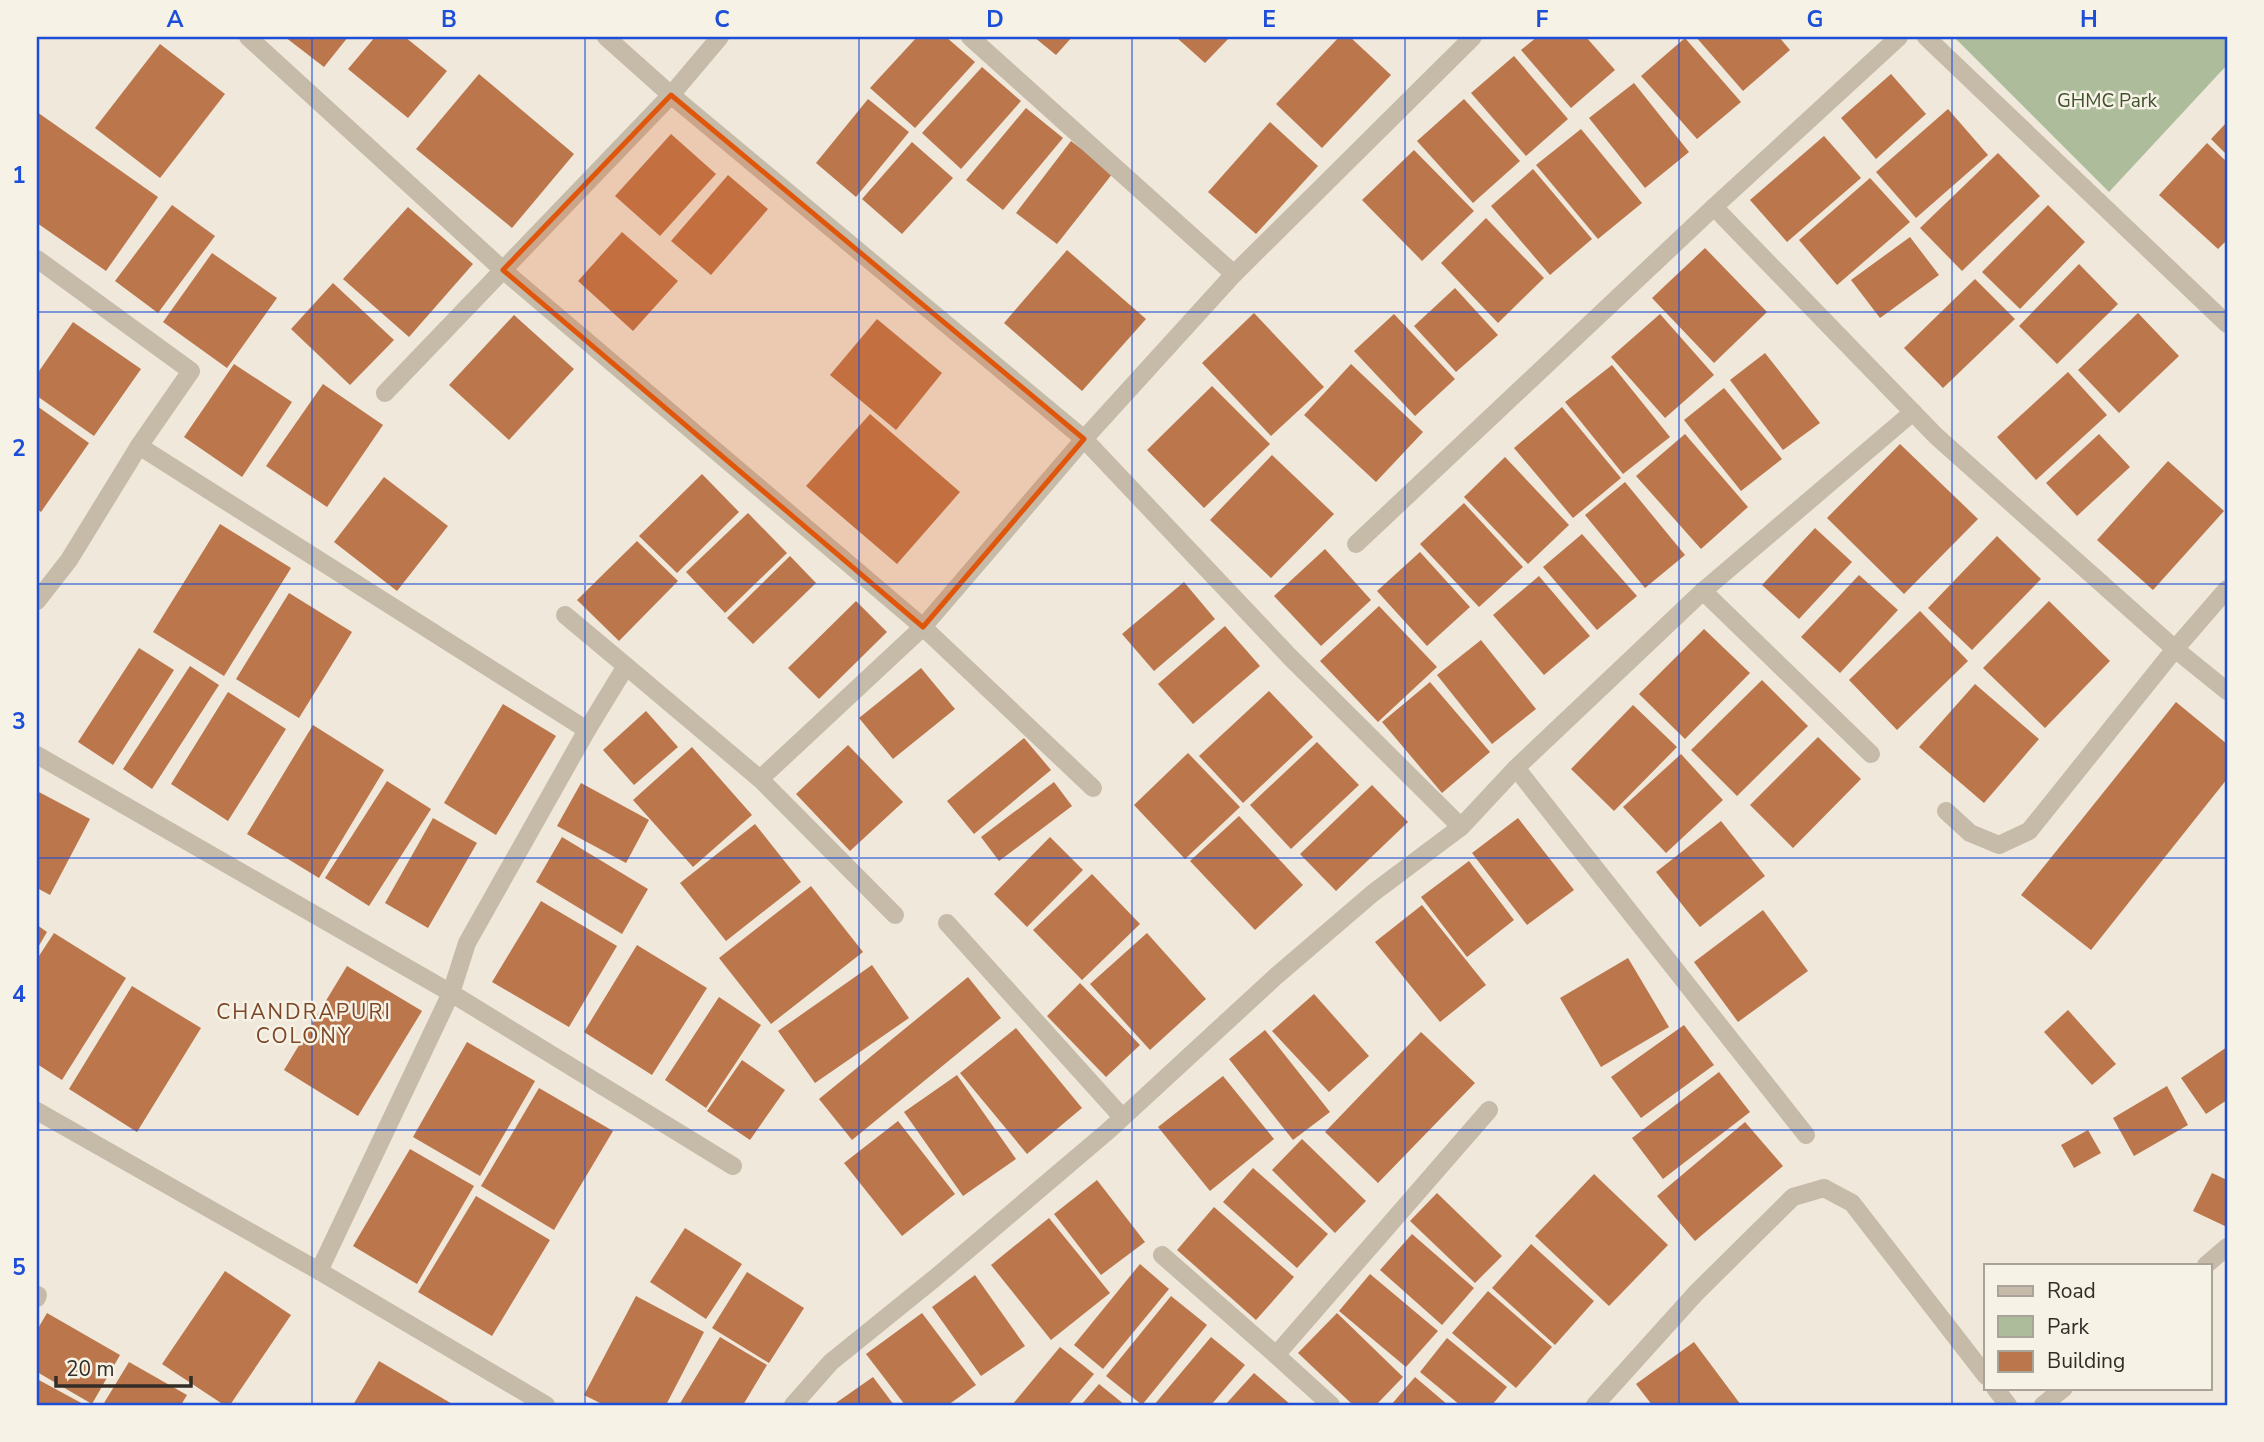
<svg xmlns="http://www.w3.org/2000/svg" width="2264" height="1442" font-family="'Nunito Sans',sans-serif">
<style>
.green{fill:#adbd9c}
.building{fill:#bc764c}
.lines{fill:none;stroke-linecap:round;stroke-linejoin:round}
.minor{stroke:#c6baa8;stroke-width:18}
.marked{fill:#df570d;fill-opacity:0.2;stroke:#df570d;stroke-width:5;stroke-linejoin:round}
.grid{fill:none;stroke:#1d4ed8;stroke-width:2;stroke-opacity:0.55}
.labels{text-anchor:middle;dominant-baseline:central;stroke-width:5;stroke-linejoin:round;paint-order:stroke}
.park-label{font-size:19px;fill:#3e502d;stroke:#f7f2e6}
.neighbourhood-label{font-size:21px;letter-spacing:2px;fill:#7c4627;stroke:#f7f2e6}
.neatline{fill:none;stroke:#1d4ed8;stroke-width:2.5}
.grid-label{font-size:23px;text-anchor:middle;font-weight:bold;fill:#1d4ed8}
</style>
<rect width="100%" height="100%" fill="#efe8db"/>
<path class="green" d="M1954 37H2227V65L2109 192Z"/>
<g class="building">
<path d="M285 37H348L324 67Z"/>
<path d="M375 37H405L447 71 408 118 348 69Z"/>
<path d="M917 37H946L975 62 915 128 870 88Z"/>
<path d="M1034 37H1072L1056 55Z"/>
<path d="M1176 37H1230L1205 63Z"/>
<path d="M1339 37H1350L1391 75 1322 148 1276 104Z"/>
<path d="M1537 37H1586L1615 70 1571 108 1521 50Z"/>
<path d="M1696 37H1779L1790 50 1743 91Z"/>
<path d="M1685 38 1741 102 1697 139 1641 76Z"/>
<path d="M160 44 225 94 160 178 95 128Z"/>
<path d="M1514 56 1568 119 1526 156 1471 93Z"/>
<path d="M982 67 1021 101 961 169 922 133Z"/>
<path d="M479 74 574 154 512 228 416 149Z"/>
<path d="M1891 74 1926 114 1876 159 1841 118Z"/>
<path d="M1634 83 1689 152 1645 188 1589 118Z"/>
<path d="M868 99 909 132 856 197 816 163Z"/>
<path d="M1464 99 1520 161 1473 203 1417 141Z"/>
<path d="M1026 108 1063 138 1003 210 966 180Z"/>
<path d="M1948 109 1988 155 1916 218 1876 172Z"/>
<path d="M37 112 158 197 106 271 37 223Z"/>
<path d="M1270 122 1318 166 1256 234 1208 192Z"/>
<path d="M2227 122V155L2211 139Z"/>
<path d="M1581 129 1642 203 1598 239 1536 165Z"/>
<path d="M671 134 716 174 660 236 615 196Z"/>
<path d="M1824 136 1861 178 1787 242 1750 200Z"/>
<path d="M1071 141 1113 173 1057 244 1016 213Z"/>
<path d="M912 142 953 178 902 234 862 199Z"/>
<path d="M2207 143 2227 162V240L2218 249 2159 195Z"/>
<path d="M1414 150 1474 211 1422 261 1362 200Z"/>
<path d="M1998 153 2040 196 1962 271 1920 228Z"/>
<path d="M1533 169 1592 239 1550 275 1491 206Z"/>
<path d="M728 175 768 209 711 275 671 241Z"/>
<path d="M1870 178 1910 222 1837 285 1799 240Z"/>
<path d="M172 205 215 236 158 313 115 281Z"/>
<path d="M2048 205 2085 242 2020 309 1982 272Z"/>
<path d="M408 207 473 264 409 337 343 279Z"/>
<path d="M1486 218 1544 278 1498 323 1441 263Z"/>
<path d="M622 232 678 281 633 331 578 281Z"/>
<path d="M1910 237 1939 275 1880 318 1851 280Z"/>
<path d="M1705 248 1767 312 1714 363 1652 298Z"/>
<path d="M1067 250 1146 319 1082 391 1004 323Z"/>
<path d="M212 253 277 298 227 368 163 322Z"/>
<path d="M2079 264 2118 304 2057 364 2019 326Z"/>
<path d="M1975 279 2015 319 1943 388 1904 348Z"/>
<path d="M333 283 394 340 350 385 291 329Z"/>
<path d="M1455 288 1498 335 1456 372 1414 326Z"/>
<path d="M1254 313 1324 387 1271 436 1202 363Z"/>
<path d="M2138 313 2179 356 2119 413 2078 370Z"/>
<path d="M1394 314 1455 379 1415 416 1354 351Z"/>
<path d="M1660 314 1714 375 1665 418 1611 357Z"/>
<path d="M514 315 574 369 509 440 449 385Z"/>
<path d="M877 319 942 373 896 430 830 375Z"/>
<path d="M73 322 141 369 94 436 37 396V374Z"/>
<path d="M1765 353 1820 423 1783 450 1730 380Z"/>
<path d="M234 364 292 402 242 477 184 437Z"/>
<path d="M1351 364 1423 432 1376 482 1304 415Z"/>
<path d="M1612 365 1670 437 1623 474 1565 402Z"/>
<path d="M2068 372 2107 415 2036 480 1997 437Z"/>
<path d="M323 384 383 425 327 507 266 466Z"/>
<path d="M1212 386 1270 444 1204 508 1147 450Z"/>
<path d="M1724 388 1782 459 1741 491 1684 420Z"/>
<path d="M37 406 89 443 41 512 37 509Z"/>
<path d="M1562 407 1621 478 1573 518 1514 448Z"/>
<path d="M870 414 960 492 897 564 806 486Z"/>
<path d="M1685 434 1748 507 1701 549 1636 476Z"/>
<path d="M2099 434 2130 467 2077 516 2046 483Z"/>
<path d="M1900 444 1978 519 1904 594 1827 518Z"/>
<path d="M1272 455 1334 514 1271 578 1210 520Z"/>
<path d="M1505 457 1569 525 1528 564 1464 497Z"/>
<path d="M2168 461 2224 511 2153 590 2097 540Z"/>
<path d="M702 474 739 512 677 573 639 536Z"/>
<path d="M384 477 448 526 397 591 334 542Z"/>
<path d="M1625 482 1685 555 1645 588 1585 515Z"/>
<path d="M1464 503 1523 567 1479 607 1420 544Z"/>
<path d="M748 513 787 553 725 613 686 572Z"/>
<path d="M220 524 291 568 224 676 153 632Z"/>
<path d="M1815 528 1852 562 1799 619 1762 585Z"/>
<path d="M1582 534 1637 596 1597 630 1543 567Z"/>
<path d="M1997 536 2041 579 1972 650 1928 608Z"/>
<path d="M637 541 678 581 619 641 577 600Z"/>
<path d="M1325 549 1371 600 1321 646 1274 596Z"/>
<path d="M1420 552 1470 607 1427 646 1377 591Z"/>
<path d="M790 556 816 583 753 644 727 618Z"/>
<path d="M1859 575 1898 610 1840 673 1801 637Z"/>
<path d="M1539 576 1590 636 1544 675 1493 615Z"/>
<path d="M1184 582 1215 619 1154 671 1122 634Z"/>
<path d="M289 593 352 632 299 718 236 679Z"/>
<path d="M856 601 887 632 819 699 788 668Z"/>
<path d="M2049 601 2110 661 2045 728 1983 668Z"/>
<path d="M1379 606 1437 667 1378 722 1320 661Z"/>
<path d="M1920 611 1968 661 1897 730 1849 680Z"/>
<path d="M1225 626 1260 666 1193 724 1158 684Z"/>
<path d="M1704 629 1750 673 1685 739 1639 694Z"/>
<path d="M1481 640 1536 709 1492 744 1437 675Z"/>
<path d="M139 648 174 670 113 765 78 742Z"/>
<path d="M190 666 219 685 152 789 123 769Z"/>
<path d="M921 668 955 709 893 759 859 718Z"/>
<path d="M1762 680 1808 726 1737 796 1691 750Z"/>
<path d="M1430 682 1490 752 1442 793 1382 722Z"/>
<path d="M1975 684 2039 739 1984 803 1919 747Z"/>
<path d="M1269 691 1313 737 1243 803 1199 756Z"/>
<path d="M228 692 286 729 228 821 171 784Z"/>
<path d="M2176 702 2227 744V779L2091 950 2021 895Z"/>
<path d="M503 704 556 736 496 835 444 803Z"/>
<path d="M1633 705 1677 747 1614 811 1571 769Z"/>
<path d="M646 711 678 747 634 785 603 750Z"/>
<path d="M313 725 384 770 319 878 247 834Z"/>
<path d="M1818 737 1861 779 1793 848 1750 805Z"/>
<path d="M1024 738 1051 770 974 834 947 801Z"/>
<path d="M1317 742 1359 785 1291 849 1250 805Z"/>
<path d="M848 745 903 802 850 851 796 794Z"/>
<path d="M692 747 752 815 693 867 633 800Z"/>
<path d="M1188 753 1240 807 1185 859 1134 805Z"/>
<path d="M1681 754 1723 800 1666 853 1623 807Z"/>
<path d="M387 781 431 809 369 906 325 878Z"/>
<path d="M1054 782 1072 806 999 861 981 837Z"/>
<path d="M581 783 649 820 626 863 557 826Z"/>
<path d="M1372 785 1408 822 1336 891 1300 854Z"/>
<path d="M37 791 90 819 50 895 37 888Z"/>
<path d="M1239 816 1303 885 1255 930 1190 861Z"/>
<path d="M433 818 477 843 428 928 385 903Z"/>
<path d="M1518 818 1574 890 1527 925 1472 853Z"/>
<path d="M1721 821 1765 876 1700 927 1656 872Z"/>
<path d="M755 824 801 882 726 941 680 883Z"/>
<path d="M562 837 648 889 622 934 536 882Z"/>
<path d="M1050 837 1083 870 1027 927 994 894Z"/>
<path d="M1469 861 1514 920 1467 957 1421 897Z"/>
<path d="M1092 874 1140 924 1082 980 1033 930Z"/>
<path d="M811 886 863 952 771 1024 719 958Z"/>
<path d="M541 901 617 946 569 1027 492 982Z"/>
<path d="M1422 905 1486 985 1440 1022 1375 942Z"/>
<path d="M1763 910 1808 971 1738 1022 1694 962Z"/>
<path d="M37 925 47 932 37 949Z"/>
<path d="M54 933 126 978 62 1080 37 1064V959Z"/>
<path d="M1147 933 1206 999 1150 1050 1090 984Z"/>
<path d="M637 945 707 988 652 1075 584 1032Z"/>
<path d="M1628 958 1669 1027 1601 1067 1560 998Z"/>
<path d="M872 965 909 1018 815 1083 778 1031Z"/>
<path d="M347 966 422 1011 358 1116 284 1070Z"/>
<path d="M968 977 1001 1018 852 1140 819 1099Z"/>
<path d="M1080 983 1140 1045 1106 1077 1047 1016Z"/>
<path d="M132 986 201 1028 137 1132 69 1089Z"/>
<path d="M1314 994 1369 1056 1329 1092 1272 1031Z"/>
<path d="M719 997 761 1025 706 1108 665 1080Z"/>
<path d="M2068 1010 2116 1064 2092 1085 2044 1032Z"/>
<path d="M1684 1025 1714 1065 1641 1118 1611 1077Z"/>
<path d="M1016 1028 1082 1108 1027 1154 960 1073Z"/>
<path d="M1265 1030 1330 1112 1293 1140 1229 1059Z"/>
<path d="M1421 1032 1475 1083 1378 1183 1325 1132Z"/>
<path d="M467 1042 535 1081 480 1176 413 1137Z"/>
<path d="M2227 1047V1100L2206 1114 2181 1078Z"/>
<path d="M742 1060 785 1090 750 1140 707 1111Z"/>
<path d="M1719 1072 1750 1112 1663 1179 1632 1138Z"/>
<path d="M957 1075 1016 1159 963 1196 904 1112Z"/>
<path d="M1223 1076 1274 1139 1210 1191 1158 1127Z"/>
<path d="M2167 1086 2188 1125 2134 1156 2113 1118Z"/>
<path d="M539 1088 613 1131 554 1230 481 1186Z"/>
<path d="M898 1121 955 1194 902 1236 844 1163Z"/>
<path d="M1745 1122 1783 1166 1695 1241 1657 1196Z"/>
<path d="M2088 1130 2101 1153 2074 1168 2061 1145Z"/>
<path d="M1302 1139 1366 1201 1335 1233 1272 1170Z"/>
<path d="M410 1149 474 1186 417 1284 353 1246Z"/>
<path d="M1253 1168 1328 1234 1297 1268 1223 1202Z"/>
<path d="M2212 1173 2227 1180V1227L2193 1211Z"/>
<path d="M1594 1174 1668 1245 1609 1306 1535 1236Z"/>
<path d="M1097 1180 1145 1242 1101 1275 1054 1214Z"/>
<path d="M1437 1193 1502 1256 1475 1283 1410 1221Z"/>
<path d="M476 1196 550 1240 492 1336 418 1292Z"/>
<path d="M1214 1207 1294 1277 1256 1320 1177 1250Z"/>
<path d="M1049 1218 1110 1293 1051 1340 991 1265Z"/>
<path d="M685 1228 742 1264 706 1319 650 1282Z"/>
<path d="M1412 1234 1474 1288 1442 1325 1380 1270Z"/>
<path d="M1531 1244 1594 1301 1555 1345 1492 1288Z"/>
<path d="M1140 1264 1169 1289 1103 1369 1074 1345Z"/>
<path d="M225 1271 291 1315 230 1405H224L162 1364Z"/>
<path d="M747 1272 804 1308 769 1363 712 1328Z"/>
<path d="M1370 1274 1438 1331 1406 1367 1339 1311Z"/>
<path d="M975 1275 1025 1346 981 1376 932 1307Z"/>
<path d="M1488 1291 1552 1347 1516 1388 1452 1333Z"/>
<path d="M636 1296 704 1332 666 1405H604L584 1395Z"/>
<path d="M1171 1296 1207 1325 1142 1405 1106 1376Z"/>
<path d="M47 1313 120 1355 92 1404 37 1372V1330Z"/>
<path d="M922 1313 976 1385 948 1405H905L866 1354Z"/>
<path d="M1337 1313 1403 1377 1376 1405H1353L1298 1353Z"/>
<path d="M720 1337 767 1365 743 1405H679Z"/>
<path d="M1211 1337 1245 1365 1211 1405H1154Z"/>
<path d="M1447 1338 1507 1387 1492 1405H1460L1420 1372Z"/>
<path d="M1694 1342 1741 1405H1652L1636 1384Z"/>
<path d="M1060 1347 1094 1374 1068 1405H1012Z"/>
<path d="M379 1361 454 1405H353Z"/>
<path d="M129 1362 187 1395 181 1405H109L104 1403Z"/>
<path d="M1254 1373 1291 1405H1225Z"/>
<path d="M873 1377 894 1405H833Z"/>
<path d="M1415 1377 1448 1405H1391Z"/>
<path d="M37 1379 85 1405H37Z"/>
<path d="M1099 1384 1125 1405H1081Z"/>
</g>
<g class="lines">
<g class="minor">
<path d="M248 37 503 270 923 627 1084 439 1234 274 1473 37"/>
<path d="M606 37 671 95 1084 439 1290 657 1461 827"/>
<path d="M970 37 1234 274"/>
<path d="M1926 37 2227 324"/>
<path d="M1714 207 1936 436 2175 649 2029 831 1999 845 1970 833 1946 811"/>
<path d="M37 259 191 371 139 446 69 560 37 601"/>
<path d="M385 393 671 95 720 37"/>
<path d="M139 446 587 730 467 943 451 993 319 1271"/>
<path d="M1356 544 1714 207 1899 37"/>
<path d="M2227 589 2175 649 2227 691"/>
<path d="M1703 591 1871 754"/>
<path d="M565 615 626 666"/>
<path d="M587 730 626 666 760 779 923 627 1093 788"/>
<path d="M37 755 451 993 733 1166"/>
<path d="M1516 768 1806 1135"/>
<path d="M760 779 895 915"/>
<path d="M947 923 1122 1117"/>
<path d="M37 1111 319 1271 546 1405"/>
<path d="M1162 1255 1276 1355"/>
<path d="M2206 1265 2227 1247"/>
<path d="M37 1298 38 1295"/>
<path d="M1995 1388 2008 1405"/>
<path d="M793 1405 831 1362 935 1278 1108 1131 1274 978 1373 893 1461 827 1516 768 1703 591 1913 412"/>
<path d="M1331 1405 1276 1355 1489 1110"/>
<path d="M1595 1405 1696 1293 1793 1197 1824 1188 1852 1203 1986 1376"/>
<path d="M2043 1405 2064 1388"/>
</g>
</g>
<path class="marked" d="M671 95 1084 439 923 627 503 270Z"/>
<path class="grid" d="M312 37V1405M585 37V1405M859 37V1405M1132 37V1405M1405 37V1405M1679 37V1405M1952 37V1405M37 312H2227M37 584H2227M37 858H2227M37 1130H2227"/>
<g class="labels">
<g class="park-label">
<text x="2107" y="101">GHMC Park</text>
</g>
<g class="neighbourhood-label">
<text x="304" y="1012">CHANDRAPURI<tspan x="304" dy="24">COLONY</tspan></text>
</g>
</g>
<rect width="2264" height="1442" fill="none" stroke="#f7f2e6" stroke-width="77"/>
<rect x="1984" y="1264" width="228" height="126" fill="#f7f2e6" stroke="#a9a39a" stroke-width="2"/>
<rect x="1998" y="1286" width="35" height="10" fill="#c6baa8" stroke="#a9a39a" stroke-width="2"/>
<text x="2047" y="1298" font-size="21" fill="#332d27">Road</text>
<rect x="1998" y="1316" width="35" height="21" fill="#adbd9c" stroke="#a9a39a" stroke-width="2"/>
<text x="2047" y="1334" font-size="21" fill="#332d27">Park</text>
<rect x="1998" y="1351" width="35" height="21" fill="#bc764c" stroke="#a9a39a" stroke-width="2"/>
<text x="2047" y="1368" font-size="21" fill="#332d27">Building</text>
<path d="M56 1376v10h135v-10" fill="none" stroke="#332d27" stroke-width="3.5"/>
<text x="66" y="1376" font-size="21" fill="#332d27" stroke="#f7f2e6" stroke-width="5" paint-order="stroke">20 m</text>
<rect x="38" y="38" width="2188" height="1366" class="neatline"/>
<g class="grid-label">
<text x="175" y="27">A</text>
<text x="449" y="27">B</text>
<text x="722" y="27">C</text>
<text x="995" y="27">D</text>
<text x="1269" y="27">E</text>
<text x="1542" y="27">F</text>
<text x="1815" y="27">G</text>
<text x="2089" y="27">H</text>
<text x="19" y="183">1</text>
<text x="19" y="456">2</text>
<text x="19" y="729">3</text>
<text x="19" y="1002">4</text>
<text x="19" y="1275">5</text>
</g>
</svg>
